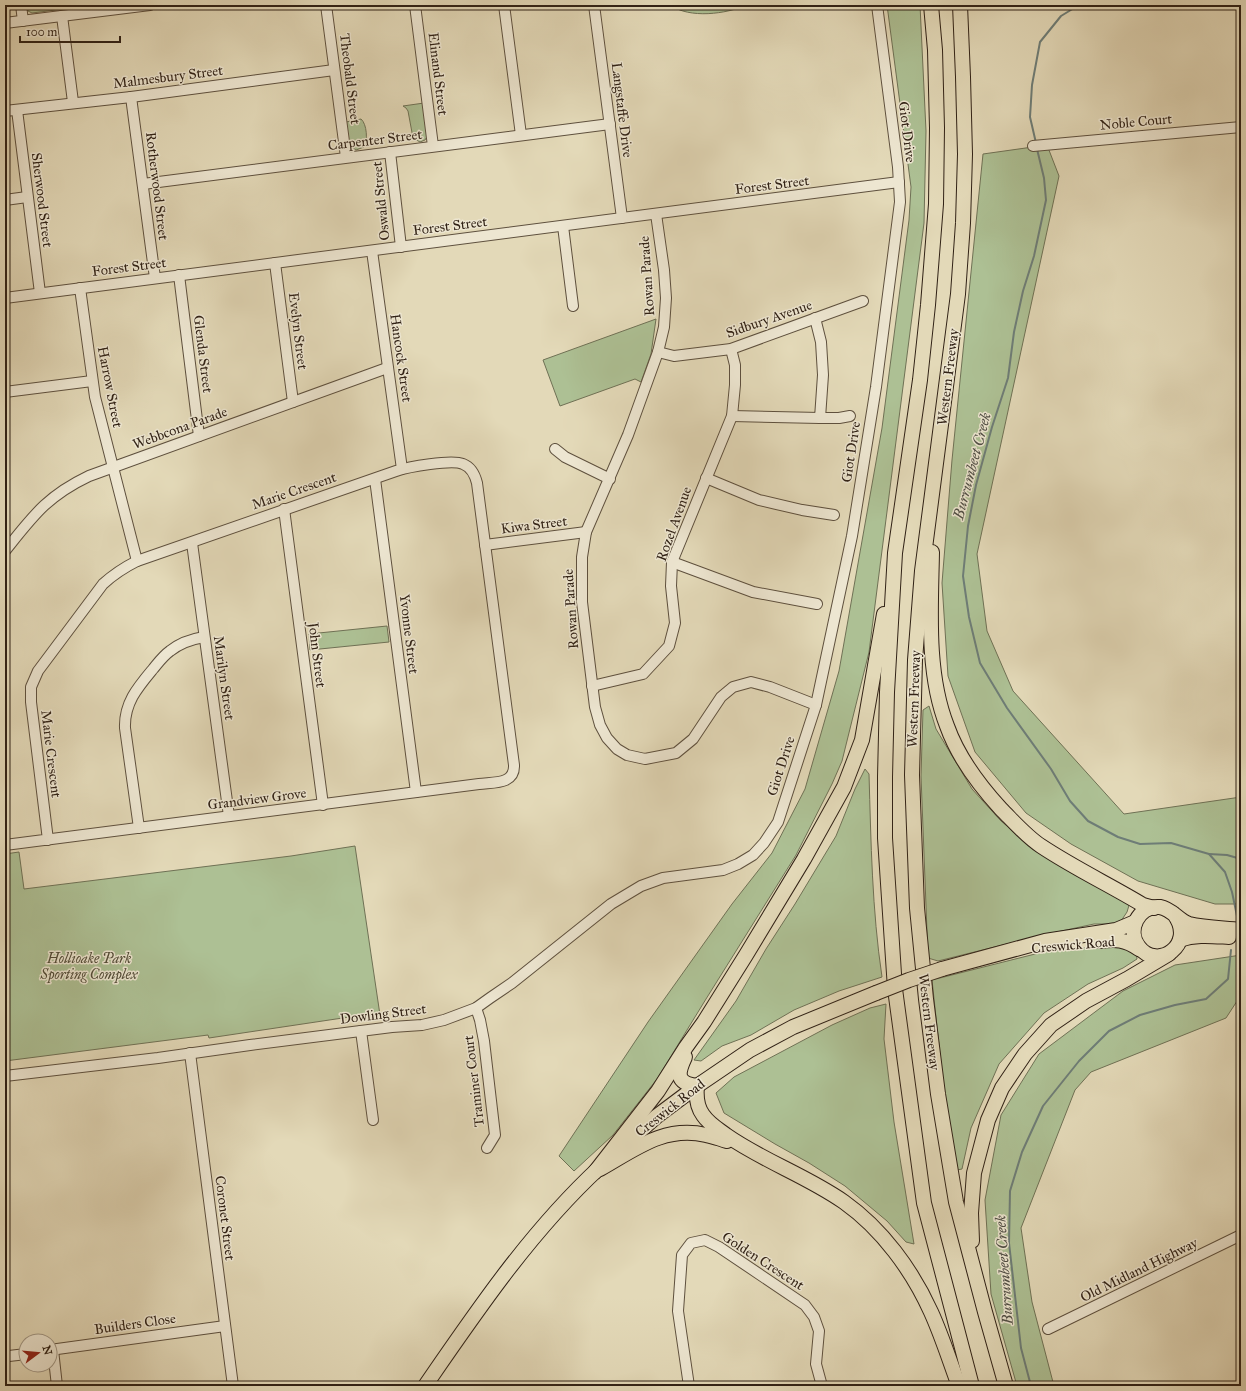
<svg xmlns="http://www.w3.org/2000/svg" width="1246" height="1391" font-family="'IM FELL Great Primer',serif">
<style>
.green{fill:#adc094;stroke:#6f7155}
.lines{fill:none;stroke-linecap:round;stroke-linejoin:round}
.stream{stroke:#6e7d77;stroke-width:2}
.minor-casing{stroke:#5e503e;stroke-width:12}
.highway-casing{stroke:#312216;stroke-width:16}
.minor{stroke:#ede6d1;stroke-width:10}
.highway{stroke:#e3d9b8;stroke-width:14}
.highway-bridge-casing{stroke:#312216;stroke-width:16;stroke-linecap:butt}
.highway-bridge{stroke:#e3d9b8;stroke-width:14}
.labels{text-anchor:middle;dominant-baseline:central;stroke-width:3;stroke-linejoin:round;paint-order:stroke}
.street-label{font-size:14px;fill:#312216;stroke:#ede6d1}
.park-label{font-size:14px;font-style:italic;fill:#504a36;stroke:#ede6d1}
.water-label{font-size:15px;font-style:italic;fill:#504f46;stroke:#ede6d1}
</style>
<rect width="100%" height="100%" fill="#e3d9b8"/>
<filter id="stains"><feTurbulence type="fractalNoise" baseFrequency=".005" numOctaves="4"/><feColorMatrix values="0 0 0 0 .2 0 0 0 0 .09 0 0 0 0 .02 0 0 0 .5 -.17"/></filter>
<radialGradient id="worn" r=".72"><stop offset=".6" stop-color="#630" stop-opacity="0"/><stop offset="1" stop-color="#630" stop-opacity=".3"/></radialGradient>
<g class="green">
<path d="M28 5H95L32 13 28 11Z"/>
<path d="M670 5H747C726 14 690 19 670 5Z"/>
<path d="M887 5H920L926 131 924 223 869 652 842 761 832 784 796 855 706 999 657 1079 613 1135 574 1171 559 1156 648 1022 732 904 772 853 805 789 839 671 882 428 909 220 911 187Z"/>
<path d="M424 103 428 135 425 140 420 142 413 138 408 111 406 108 403 106Z"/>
<path d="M361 119C367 124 368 141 364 147L356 150 348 145 346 122Z"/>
<path d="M1047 145 1059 176 977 554 987 631 1013 691 1124 814 1241 797V904H1215L1138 881 1071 844 1026 813 975 752 948 676 942 583 952 460 983 154Z"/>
<path d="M656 319 651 354 641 382 635 379 560 406 543 360Z"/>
<path d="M387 626 389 642 310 650 309 634Z"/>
<path d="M929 706 936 729 972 789 1001 821 1030 845 1075 875 1130 902 1127 912 1119 924H1094L1043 935 938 961 928 958 921 776 923 710Z"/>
<path d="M865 769 869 774C871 842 872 910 882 977L839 991 794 1010 751 1035 722 1046 701 1061 694 1060 736 1001 766 949 795 904 836 836 855 789Z"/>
<path d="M355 846 380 1015 356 1016 209 1038 208 1035 5 1061V854L19 852 24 889 291 856Z"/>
<path d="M1119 945 1136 950 1137 959 1123 968 1088 984 1044 1013 999 1064 971 1128 962 1169 957 1170 948 1129 932 980 1047 951Z"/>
<path d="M1241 955V995L1226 1018 1091 1072 1075 1090 1021 1228 1032 1302 1054 1386H1017L991 1294 985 1200 1001 1115 1039 1054 1123 991 1175 965Z"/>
<path d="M886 1004 884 1039 894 1122 914 1244 906 1242 887 1221 845 1186 809 1163 775 1144 724 1113 716 1093 734 1077 832 1025 870 1008Z"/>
</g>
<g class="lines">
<g class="stream">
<path d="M1036 143 1030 117 1032 85 1040 42 1061 16 1079 5"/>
<path d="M1037 149 1044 178 1046 200 1034 256 1023 291 1014 332 1008 378 992 427 976 485 968 526 963 576 969 617 980 663 1007 708 1051 769 1070 801 1088 821 1118 837 1140 844 1171 843 1209 854 1225 872 1232 892 1237 916"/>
<path d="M1209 854 1227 855 1241 859"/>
<path d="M1031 1386 1021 1348 1009 1243 1010 1191 1022 1152 1043 1106 1079 1061 1109 1031 1140 1015 1175 1005 1206 999 1228 979 1231 950"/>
</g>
<g class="minor-casing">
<g id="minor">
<path d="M21 5 23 21"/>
<path d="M326 5 346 157"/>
<path d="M415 5 433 146"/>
<path d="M504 5 521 135"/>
<path d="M594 5 622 218"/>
<path d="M62 16 73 102"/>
<path d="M5 23 150 5"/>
<path d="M131 97 155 278"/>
<path d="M17 110 40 293"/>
<path d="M5 111 131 97 334 70"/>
<path d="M1033 146 1241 127"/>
<path d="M390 152 401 247"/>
<path d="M143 184 610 124"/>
<path d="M5 200 27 197"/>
<path d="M656 214 664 270 666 298 664 327 658 352 628 435 586 532 582 557V602L595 707 600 725 607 738 617 749 627 755 645 759 676 753 693 739 721 697 733 687 751 682 770 687 816 705"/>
<path d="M563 226 573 306"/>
<path d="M372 251 402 469"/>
<path d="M275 263 293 402"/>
<path d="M179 275 199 436"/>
<path d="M80 288 95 397 137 561"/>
<path d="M5 298 899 182"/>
<path d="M658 352 674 356 731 349 863 301"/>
<path d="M5 392 92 381"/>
<path d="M732 416 820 418 823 375 821 342 815 318"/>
<path d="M820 418H839L850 416"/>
<path d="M555 449 565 457 610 479"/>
<path d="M706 478 759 500 802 510 834 515"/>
<path d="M375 479 416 792"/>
<path d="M284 509 323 805"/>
<path d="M192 543 229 816"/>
<path d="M485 545 586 532"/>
<path d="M5 551C33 516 47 496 89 476L387 368"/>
<path d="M672 562 753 592 817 604"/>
<path d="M592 686 643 674 669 646 675 623 671 586 672 562 732 416 735 385V365L731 349"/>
<path d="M139 828 125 728C124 703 138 687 153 669 158 663 163 656 170 651 180 643 192 639 204 637"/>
<path d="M5 845 479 784C493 782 515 785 514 765L477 483C475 475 471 467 463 464 452 459 408 467 396 471L137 561C125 567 114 574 103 584L38 671 31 687V702L48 840"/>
<path d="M476 1008 480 1020 484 1041 495 1135 487 1148"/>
<path d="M361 1031 373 1120"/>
<path d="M190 1053 233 1386"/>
<path d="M5 1076 158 1058 250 1045 392 1027 422 1025 444 1020 476 1008 490 998 512 983 611 904 641 886 663 878 723 870 738 864 753 855 764 843 778 822 816 705 852 536 876 387 900 202 898 167 877 5"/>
<path d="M1048 1329 1241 1235"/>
<path d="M50 1350 225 1326"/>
<path d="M53 1350 57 1386"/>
<path d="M9 1356 26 1354"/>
<path d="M689 1386 678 1311 682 1255 691 1243 705 1240 719 1247 805 1305 814 1317 819 1331 816 1364 822 1386"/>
</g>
</g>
<g class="highway-casing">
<g id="highway">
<path d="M931 5 935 50 937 128 936 204 928 305 920 380 895 553 887 692 885 777V838L895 989 924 1203 972 1386"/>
<path d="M960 5 963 77 965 154 963 223 958 294 922 571 915 660 912 775 917 908 926 999 938 1094 956 1202 985 1312 1006 1386"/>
<path d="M932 552C931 608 926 673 947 726 958 757 979 785 1001 809 1013 821 1027 837 1041 846 1074 868 1110 885 1143 905L1154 908"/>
<path d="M1174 914C1197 945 1157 971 1139 947 1126 931 1138 905 1160 907 1172 909 1179 921 1189 924 1206 928 1224 928 1241 930"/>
<path d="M1180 940C1195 934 1212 936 1229 937"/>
<path d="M1099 941C1116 939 1125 939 1139 949"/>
<path d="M942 969 1045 941 1116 930 1135 922"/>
<path d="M685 1057C677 1074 676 1083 697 1086"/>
<path d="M697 1086C696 1096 697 1107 703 1115 709 1124 718 1129 726 1135 763 1161 807 1176 844 1202 882 1229 912 1270 931 1312 942 1336 950 1362 959 1386"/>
<path d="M623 1146 657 1116 697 1086 750 1050 793 1027 876 993"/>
<path d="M600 1169C634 1150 664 1125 706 1135 713 1136 720 1139 727 1141"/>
<path d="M595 1172 658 1091 686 1047 704 1022 746 955 804 859 844 787 862 740 884 614"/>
<path d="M972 1241 971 1213 974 1173 988 1120 1002 1088 1025 1054 1051 1025 1086 1001 1127 979 1169 954"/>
<path d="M425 1386C478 1309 531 1231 600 1167"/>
</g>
</g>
<use href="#minor" class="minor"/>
<use href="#highway" class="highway"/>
<g class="highway-bridge-casing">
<path id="highway-bridge" d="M876 993 909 980 942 969"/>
</g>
<use href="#highway-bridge" class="highway-bridge"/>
</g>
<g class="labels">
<g class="street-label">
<text transform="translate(438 74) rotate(83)">Elinand Street</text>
<text transform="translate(168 77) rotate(-7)">Malmesbury Street</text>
<text transform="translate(350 79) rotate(83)">Theobald Street</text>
<text transform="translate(622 110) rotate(83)">Langstaffe Drive</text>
<text transform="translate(1136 122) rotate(-5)">Noble Court</text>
<text transform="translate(907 132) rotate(83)">Giot Drive</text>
<text transform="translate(375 140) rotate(-7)">Carpenter Street</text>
<text transform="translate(772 185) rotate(-7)">Forest Street</text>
<text transform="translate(157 186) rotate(83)">Rotherwood Street</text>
<text transform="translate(42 200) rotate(83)">Sherwood Street</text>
<text transform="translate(381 201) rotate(-96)">Oswald Street</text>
<text transform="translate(450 226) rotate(-7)">Forest Street</text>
<text transform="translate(129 267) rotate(-7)">Forest Street</text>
<text transform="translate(647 276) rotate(-94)">Rowan Parade</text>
<text transform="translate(769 319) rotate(-19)">Sidbury Avenue</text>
<text transform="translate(298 331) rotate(83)">Evelyn Street</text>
<text transform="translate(203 354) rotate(83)">Glenda Street</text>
<text transform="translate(401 358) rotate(82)">Hancock Street</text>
<text transform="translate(948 377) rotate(-83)">Western Freeway</text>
<text transform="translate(110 387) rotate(79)">Harrow Street</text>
<text transform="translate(180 428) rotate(-20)">Webbcona Parade</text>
<text transform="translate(851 452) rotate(-81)">Giot Drive</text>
<text transform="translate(294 491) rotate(-19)">Marie Crescent</text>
<text transform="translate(674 524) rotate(-70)">Rozel Avenue</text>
<text transform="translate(534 525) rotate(-7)">Kiwa Street</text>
<text transform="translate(571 609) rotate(-94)">Rowan Parade</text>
<text transform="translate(409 634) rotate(83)">Yvonne Street</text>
<text transform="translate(317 655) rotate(83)">John Street</text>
<text transform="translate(224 678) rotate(82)">Marilyn Street</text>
<text transform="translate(914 699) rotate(-88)">Western Freeway</text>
<text transform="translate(51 754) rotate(83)">Marie Crescent</text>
<text transform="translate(781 766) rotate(-72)">Giot Drive</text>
<text transform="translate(257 799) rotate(-7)">Grandview Grove</text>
<text transform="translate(1073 945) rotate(-5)">Creswick Road</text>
<text transform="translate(383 1014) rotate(-7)">Dowling Street</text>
<text transform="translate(929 1022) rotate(83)">Western Freeway</text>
<text transform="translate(474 1081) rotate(-97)">Traminer Court</text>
<text transform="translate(670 1108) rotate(-38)">Creswick Road</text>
<text transform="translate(225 1218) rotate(83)">Coronet Street</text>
<text transform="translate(763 1261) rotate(33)">Golden Crescent</text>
<text transform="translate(1139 1270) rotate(-26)">Old Midland Highway</text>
<text transform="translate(135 1324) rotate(-8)">Builders Close</text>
</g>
<g class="park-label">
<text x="89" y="958">Hollioake Park<tspan x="89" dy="16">Sporting Complex</tspan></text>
</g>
<g class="water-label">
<text transform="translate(972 466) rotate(-75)">Burrumbeet Creek</text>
<text transform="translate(1004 1270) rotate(-94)">Burrumbeet Creek</text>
</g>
</g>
<rect width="1246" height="1391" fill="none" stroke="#e3d9b8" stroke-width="20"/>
<rect x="6" y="6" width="1234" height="1379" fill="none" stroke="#312216" stroke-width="2"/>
<rect x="10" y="10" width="1226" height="1371" fill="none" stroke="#312216"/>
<g transform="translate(38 1353) rotate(74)"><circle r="19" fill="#ede6d1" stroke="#a29886"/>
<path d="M0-3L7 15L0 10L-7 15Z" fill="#8f2418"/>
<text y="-6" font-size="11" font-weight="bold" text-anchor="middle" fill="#312216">N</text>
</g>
<path d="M20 36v6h100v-6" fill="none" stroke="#312216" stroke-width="2"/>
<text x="26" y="36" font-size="12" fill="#312216" stroke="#ede6d1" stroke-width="3" paint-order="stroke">100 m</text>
<rect width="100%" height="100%" filter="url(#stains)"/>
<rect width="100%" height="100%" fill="url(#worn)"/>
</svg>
